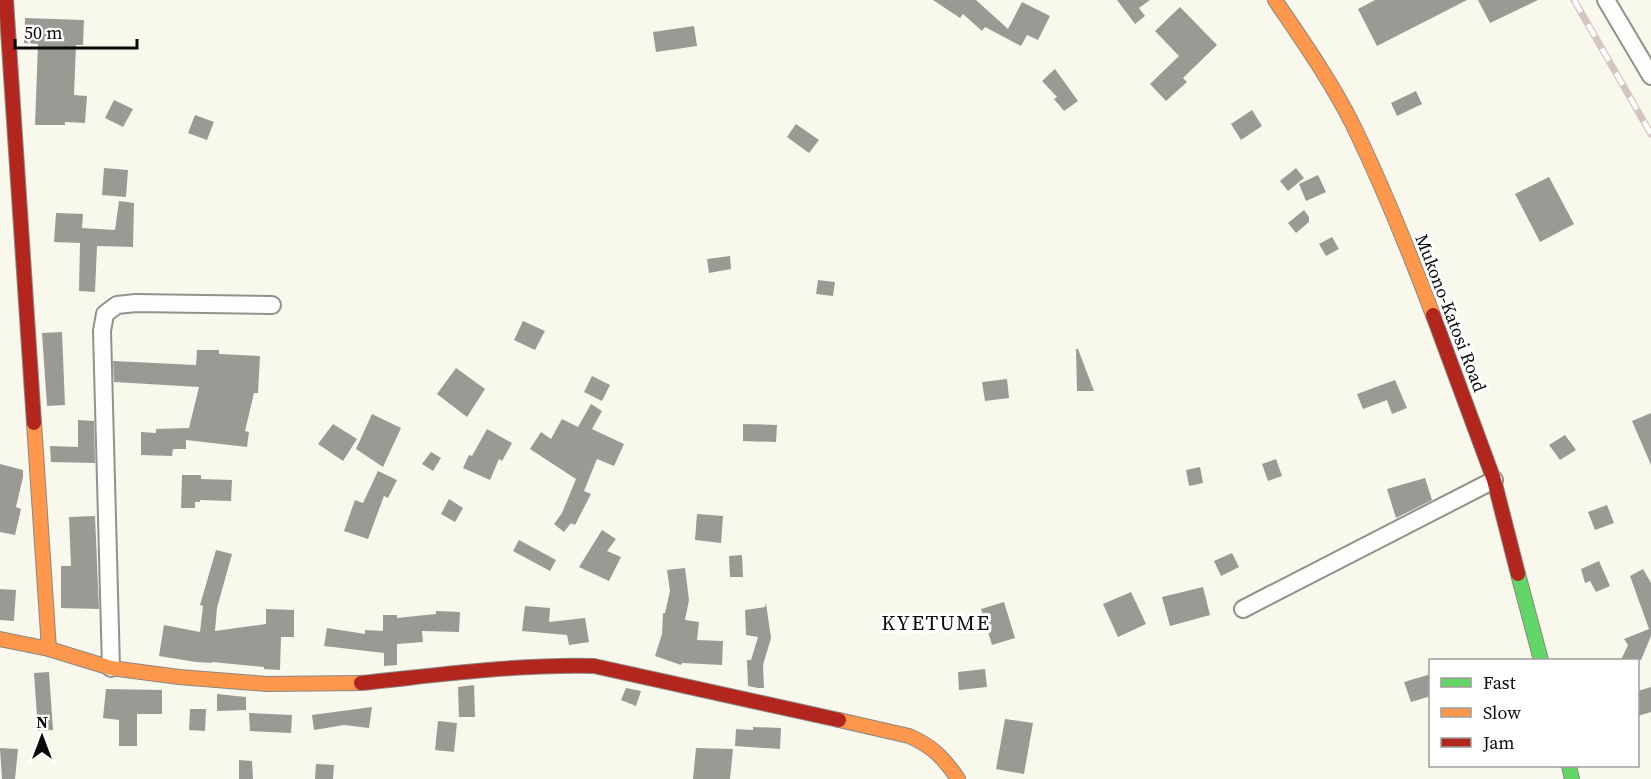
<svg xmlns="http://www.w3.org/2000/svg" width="1651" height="779" font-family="'Source Serif 4',serif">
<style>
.building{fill:#9b9994}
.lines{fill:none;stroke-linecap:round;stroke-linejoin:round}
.street-casing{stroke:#92918c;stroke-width:20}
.fast-casing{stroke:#888883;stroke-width:16}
.slow-casing{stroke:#888883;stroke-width:16}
.jam-casing{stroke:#888883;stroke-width:16}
.street{stroke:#fefefc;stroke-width:16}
.fast{stroke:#63d668;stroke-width:14}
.slow{stroke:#ff974d;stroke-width:14}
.jam{stroke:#b3261e;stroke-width:14}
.rail-casing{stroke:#d5c5c2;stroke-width:7}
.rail{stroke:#fff;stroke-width:4.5;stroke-dasharray:14;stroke-linecap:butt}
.labels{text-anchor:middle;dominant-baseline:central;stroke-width:6;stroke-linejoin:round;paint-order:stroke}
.street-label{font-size:18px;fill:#0a0a0a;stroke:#fff}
.quarter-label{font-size:21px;letter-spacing:1.5px;fill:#0a0a0a;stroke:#fff}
</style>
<rect width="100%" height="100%" fill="#f9f8ed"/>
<g class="building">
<path d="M933 0H976L1008 29 1022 2 1050 16 1038 40 1027 35 1021 46 985 27 982 31 963 14 960 18Z"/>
<path d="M1117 0H1150L1139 8 1145 16 1135 24Z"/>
<path d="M1375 0H1467L1377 46 1358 9Z"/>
<path d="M1478 0H1538L1490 23Z"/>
<path d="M1180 7 1217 45 1183 78 1187 82 1166 101 1150 84 1179 56 1155 31Z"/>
<path d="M25 18 84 20 83 45H76L74 95 87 96 85 123 65 122V125H35L38 44 24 43Z"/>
<path d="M694 26 697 46 656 52 653 32Z"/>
<path d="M1055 69 1078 101 1064 111 1054 99 1057 97 1042 81Z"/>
<path d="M1416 91 1422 104 1397 116 1391 103Z"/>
<path d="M114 100 133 109 123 127 105 118Z"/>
<path d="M1252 110 1262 126 1241 140 1231 124Z"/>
<path d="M195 115 214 122 207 140 188 133Z"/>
<path d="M796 124 819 140 809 153 787 137Z"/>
<path d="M104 168 128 170 126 197 102 195Z"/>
<path d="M1296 168 1304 178 1288 191 1280 181Z"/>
<path d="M1318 175 1326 192 1306 201 1299 184Z"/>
<path d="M1549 177 1574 224 1540 242 1515 194Z"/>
<path d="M119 201 134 203 133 247 97 246 95 292 79 291 80 243 54 242 56 213 83 214 82 228 115 230Z"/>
<path d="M1304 210 1309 217V222L1296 233 1288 223Z"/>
<path d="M1332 237 1339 249 1326 256 1319 244Z"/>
<path d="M730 256 731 269 709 273 707 259Z"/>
<path d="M818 280 835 282 833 296 816 294Z"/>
<path d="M523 321 545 331 535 350 514 340Z"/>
<path d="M62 332 65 405 47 406 42 333Z"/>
<path d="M1076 349H1078L1094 391H1077Z"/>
<path d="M197 350H219V354L260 356 258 393H254L245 431 249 432 247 447 186 440V449H173L172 456 141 455V432L156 433V429L189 428 199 387 114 382 113 361 196 365Z"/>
<path d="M456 368 485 389 467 417 437 394Z"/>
<path d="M592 376 610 385 602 401 584 392Z"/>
<path d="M1007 379 1009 398 985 401 982 382Z"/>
<path d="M1395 380 1407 408 1392 414 1387 400 1363 409 1357 394Z"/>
<path d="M591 404 602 411 592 429 624 444 614 466 597 459 584 491 591 494 575 525 571 523 564 532 554 524 562 513 576 479 530 449 541 432 551 439 562 419 578 427Z"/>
<path d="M1651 413V465L1632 421Z"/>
<path d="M372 414 401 428 383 467 356 449Z"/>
<path d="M78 420 94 421 95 463 51 462 50 446 78 447Z"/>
<path d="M333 424 357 439 343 461 318 444Z"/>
<path d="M743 424 777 425 776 442 743 441Z"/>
<path d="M487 429 512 443 502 461 499 459 490 480 463 468 469 455 472 456Z"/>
<path d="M1565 435 1576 450 1560 460 1549 445Z"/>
<path d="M431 452 441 458 433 471 422 464Z"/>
<path d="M1276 459 1282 476 1268 481 1262 464Z"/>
<path d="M0 464 23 470V477L16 507 21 509 15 535 0 532Z"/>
<path d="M1200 467 1203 483 1189 486 1186 470Z"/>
<path d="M378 471 397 480 388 498 384 496 368 539 344 531 355 500 363 503Z"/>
<path d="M182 475H201V479L232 480 231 501 200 500V502H195V508H181Z"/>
<path d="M1425 478 1432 500 1396 518 1387 489Z"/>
<path d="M449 499 463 508 455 522 441 514Z"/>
<path d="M1607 505 1614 523 1595 530 1588 512Z"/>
<path d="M697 514 723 516 721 543 695 540Z"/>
<path d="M95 516 99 609 61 608V566H71L69 517Z"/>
<path d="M602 530 616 539 607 551 621 557 609 581 579 567Z"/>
<path d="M519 540 556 560 550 571 513 551Z"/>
<path d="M216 550 232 554 217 608 215 631 266 624V609L294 610V637H281L280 670 264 669V667L212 662V663L196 662 159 656 164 625 200 632 203 606 200 605Z"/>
<path d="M1232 553 1239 567 1221 576 1214 561Z"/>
<path d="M742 555 743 577H730L729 556Z"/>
<path d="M1599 561 1610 586 1596 592 1590 581 1585 583 1581 569Z"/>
<path d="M685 568 689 600 685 620 699 622 697 640 723 641 722 665 682 663 681 665 655 656 662 634 663 613H665L670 591 667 570Z"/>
<path d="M1643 569 1651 583V636L1641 660H1621L1628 645 1624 639 1649 629 1630 576Z"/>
<path d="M1203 587 1210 615 1170 626 1162 597Z"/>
<path d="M0 589 16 590 14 621 0 620Z"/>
<path d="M1131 592 1146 624 1118 637 1103 604Z"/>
<path d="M1004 602 1015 638 992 645 981 609Z"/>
<path d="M766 603 771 638 763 665 764 688H758L748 686 747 660H751L758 637 746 635 745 610 765 607Z"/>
<path d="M525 606 550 608 549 622 585 618 589 642 569 645 567 635 522 631Z"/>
<path d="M436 611 460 612 459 632 422 631 423 642 397 644V665L384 666V653L324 646 327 628 365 634V630L383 631V615H397V618L436 614Z"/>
<path d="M985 669 987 687 959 690 958 672Z"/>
<path d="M49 672 53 730 38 731 34 673Z"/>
<path d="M1431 674V696L1411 702 1404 682Z"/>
<path d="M474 685 475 717H459L458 687Z"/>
<path d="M1651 687V712L1638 716V691Z"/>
<path d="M626 688 641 691 636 706 621 700Z"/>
<path d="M106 689 162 690V714H137V746H119V720L103 718Z"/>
<path d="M217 694 246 697V710L217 711Z"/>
<path d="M372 707 369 728 344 725 314 730 312 715Z"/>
<path d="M190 709H206L205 731 189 730Z"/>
<path d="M249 713 292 715 291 733 250 731Z"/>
<path d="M1005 719 1033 723 1024 774 996 769Z"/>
<path d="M438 721 457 723 454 752 435 750Z"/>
<path d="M753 727 781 728 780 749 735 746 736 729 753 730Z"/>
<path d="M0 748 18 749 15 779H2Z"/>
<path d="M696 748 733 749 730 779H693Z"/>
<path d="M239 760 252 761 253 779H239Z"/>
<path d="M316 764 334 765 333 779H315Z"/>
</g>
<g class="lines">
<g class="street-casing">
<g id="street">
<path d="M1606 0 1651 76"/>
<path d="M1243 609 1494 480"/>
<path d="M111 668 102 331 105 314 117 305 136 303 272 305"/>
</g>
</g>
<g class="fast-casing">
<g id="fast">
<path d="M1518 574 1541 660"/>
<path d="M1569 766 1572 779"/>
</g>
</g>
<g class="slow-casing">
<g id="slow">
<path d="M1275 0C1302 40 1331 81 1353 125 1383 187 1409 251 1433 315"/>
<path d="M34 423 49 649"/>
<path d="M0 639 49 649 111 668 179 677 267 684 361 683"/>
<path d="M839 720 909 736C932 746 944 758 958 779"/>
</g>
</g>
<g class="jam-casing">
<g id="jam">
<path d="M6 0 34 423"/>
<path d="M1433 315 1494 480 1518 574"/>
<path d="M361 683C439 675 516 664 594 666L839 720"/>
</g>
</g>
<use href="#street" class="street"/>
<use href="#fast" class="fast"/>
<use href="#slow" class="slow"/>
<use href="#jam" class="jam"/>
<g class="rail-casing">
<path id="rail" d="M1574 0 1651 134"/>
</g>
<use href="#rail" class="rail"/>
</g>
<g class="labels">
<g class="street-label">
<text transform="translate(1451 313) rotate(69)">Mukono-Katosi Road</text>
</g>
<g class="quarter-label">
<text x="936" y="622">KYETUME</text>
</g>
</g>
<rect x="1429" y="659" width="210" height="108" fill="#ffffff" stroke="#9d9d9d" stroke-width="1.5"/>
<rect x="1441" y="678" width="30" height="9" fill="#63d668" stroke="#9d9d9d" stroke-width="1.5"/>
<text x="1483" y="689" font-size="18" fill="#0a0a0a">Fast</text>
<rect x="1441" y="708" width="30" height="9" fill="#ff974d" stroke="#9d9d9d" stroke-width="1.5"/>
<text x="1483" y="719" font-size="18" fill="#0a0a0a">Slow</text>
<rect x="1441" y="738" width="30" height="9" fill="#b3261e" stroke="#9d9d9d" stroke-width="1.5"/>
<text x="1483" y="749" font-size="18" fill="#0a0a0a">Jam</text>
<g transform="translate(42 737)" stroke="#ffffff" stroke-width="4.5" paint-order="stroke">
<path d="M0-4.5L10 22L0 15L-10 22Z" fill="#0a0a0a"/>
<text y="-9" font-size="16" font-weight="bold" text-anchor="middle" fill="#0a0a0a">N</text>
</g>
<path d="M15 39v9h122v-9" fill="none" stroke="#0a0a0a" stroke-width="3"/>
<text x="24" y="39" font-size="18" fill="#0a0a0a" stroke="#ffffff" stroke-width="4.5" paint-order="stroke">50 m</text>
</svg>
